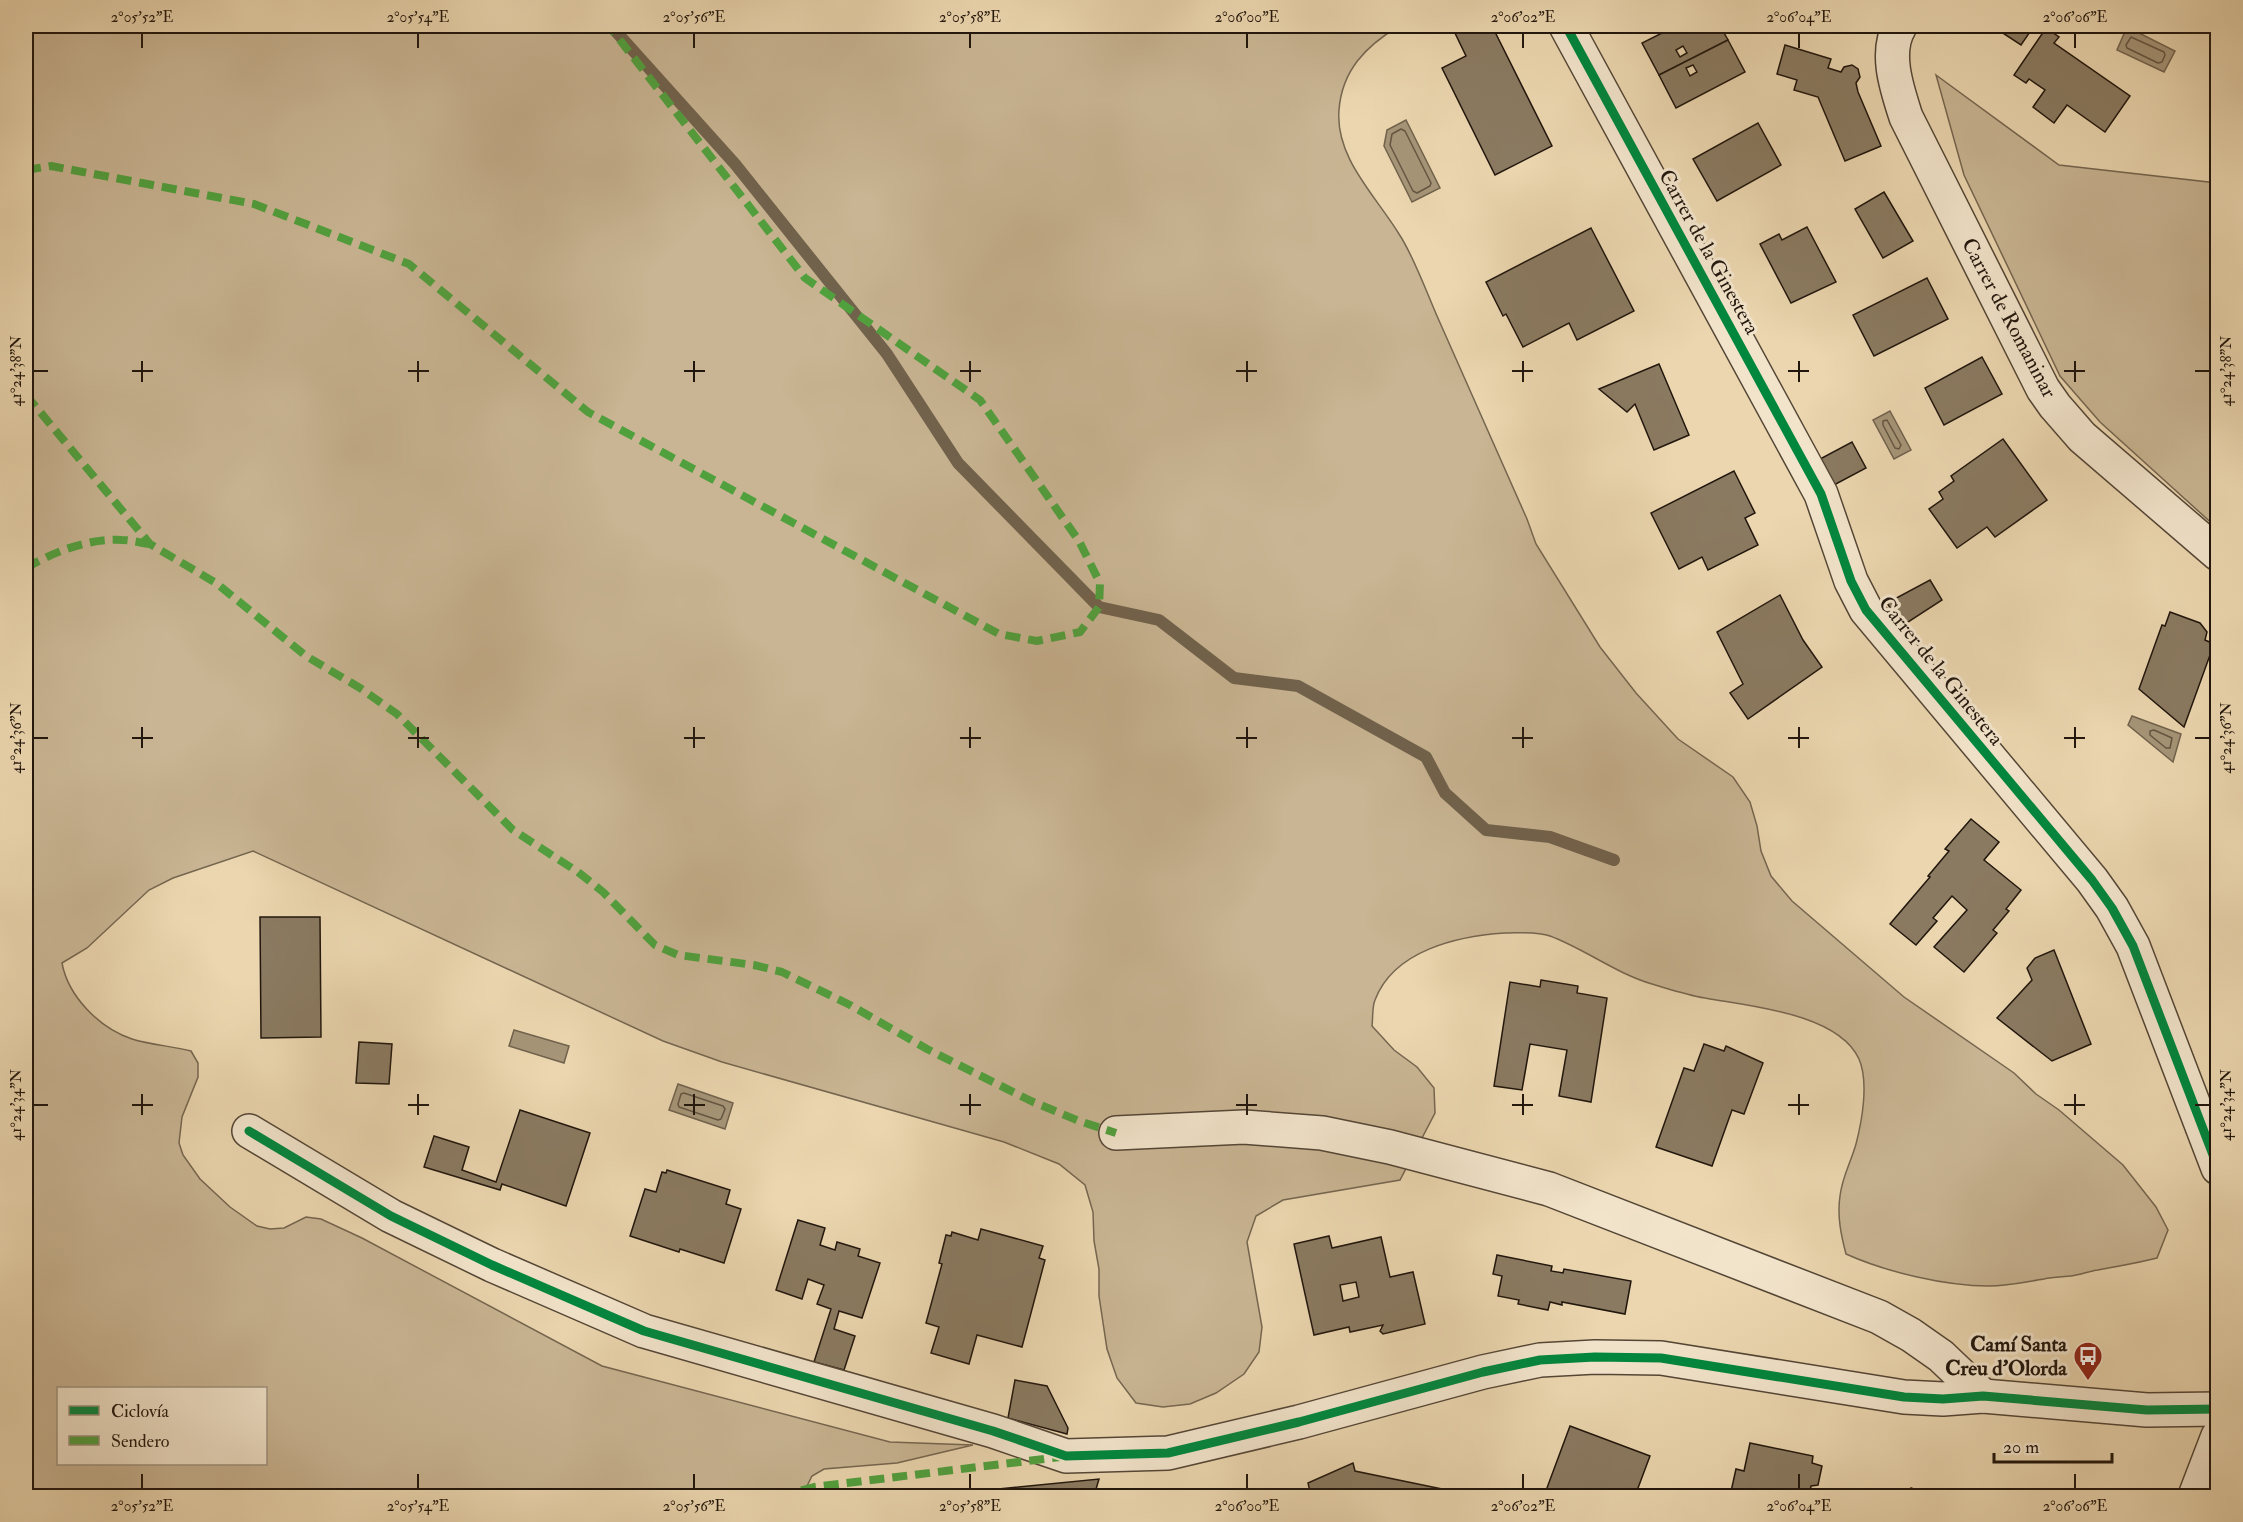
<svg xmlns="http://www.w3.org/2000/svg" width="2243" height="1522" font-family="'IM FELL Double Pica',serif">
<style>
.green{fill:#c9b593;stroke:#756650;stroke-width:1.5;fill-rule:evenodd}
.water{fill:#a69578;stroke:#71624d;stroke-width:1.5}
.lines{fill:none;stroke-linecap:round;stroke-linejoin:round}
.shore{stroke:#645642;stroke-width:1.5}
.stream{stroke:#71624d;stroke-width:12}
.building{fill:#8a7a61;stroke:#21160d;stroke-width:1.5;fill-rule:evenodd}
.minor-casing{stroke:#544636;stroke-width:36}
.minor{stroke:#f2e4cb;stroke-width:33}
.quiet{stroke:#50a13e;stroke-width:8;stroke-dasharray:15 8;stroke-linecap:butt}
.cycleway-casing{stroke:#f2e4cb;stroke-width:13}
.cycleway{stroke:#00873e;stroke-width:9}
.ticks{fill:none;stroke:#21160d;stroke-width:2}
.labels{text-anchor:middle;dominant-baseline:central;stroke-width:6;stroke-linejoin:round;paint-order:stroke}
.street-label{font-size:21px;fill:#21160d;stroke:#f2e4cb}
.poi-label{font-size:21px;font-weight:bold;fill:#21160d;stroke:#f2e4cb;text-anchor:end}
.neatline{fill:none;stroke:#21160d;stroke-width:2}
.ticks-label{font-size:15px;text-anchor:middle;fill:#21160d}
</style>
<rect width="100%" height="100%" fill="#ebd6af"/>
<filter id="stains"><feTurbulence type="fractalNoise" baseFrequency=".00333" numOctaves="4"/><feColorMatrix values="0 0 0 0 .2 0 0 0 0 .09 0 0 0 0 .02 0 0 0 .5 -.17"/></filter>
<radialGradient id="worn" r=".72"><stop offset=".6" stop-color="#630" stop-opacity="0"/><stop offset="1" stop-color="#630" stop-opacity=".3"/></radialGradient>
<g class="green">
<path d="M26 26H1399C1366 46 1342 70 1339 110 1335 158 1376 196 1399 234 1415 258 1428 297 1441 325 1470 389 1498 454 1527 519L1536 544 1600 647 1636 693 1678 739 1733 777 1750 802 1757 826 1761 851 1771 876 1792 901 1904 997 2014 1073 2036 1094 2059 1110 2123 1165 2156 1207 2168 1230 2157 1258C2138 1263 2118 1266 2098 1270 2089 1271 2081 1275 2071 1276 2062 1277 2053 1277 2044 1279 2025 1282 2008 1286 1989 1286 1945 1286 1886 1272 1846 1254 1841 1235 1837 1216 1840 1196 1842 1177 1851 1162 1856 1144 1862 1121 1869 1082 1859 1059 1838 1013 1748 1006 1705 998 1687 995 1669 989 1652 984 1615 973 1585 949 1550 936 1537 931 1518 933 1505 933 1458 936 1394 950 1375 1000 1372 1007 1373 1018 1372 1026L1394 1050 1417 1067 1434 1088 1435 1113 1400 1180 1283 1200 1256 1216 1247 1242 1262 1327 1259 1352 1244 1374 1216 1393 1190 1404 1163 1407 1136 1403 1117 1378 1107 1349 1099 1296V1269L1094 1241 1093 1212 1085 1185 1059 1164 1004 1142 722 1062 663 1041 253 851 173 878 149 890 87 948 62 963C68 996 99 1028 132 1039 151 1045 172 1046 191 1051L198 1063V1077L182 1117 179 1143 183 1155 200 1179 230 1207 257 1226 270 1229 284 1228 306 1217 321 1219 362 1238 602 1366 890 1442 973 1445 897 1463 824 1469 812 1476 802 1496H26ZM58 1388H266V1464H58Z"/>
<path d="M1936 75 2059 165 2217 183V528L2100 422 2060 376 1964 175Z"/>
</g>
<g class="water">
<path d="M2127 27 2175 51 2164 72 2117 50Z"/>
<path d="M1406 120 1440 188 1412 202 1384 146 1387 130Z"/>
<path d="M1890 411 1911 450 1894 459 1873 420Z"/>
<path d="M2132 716 2181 734 2173 762 2128 725Z"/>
<path d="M514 1030 569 1046 564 1063 509 1046Z"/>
<path d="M678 1084 733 1103 725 1129 669 1110Z"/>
</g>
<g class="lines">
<g class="shore">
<path d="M2131 37 2164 52 2165 55 2162 62 2158 63 2127 48 2126 45Z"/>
<path d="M1401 129 1405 131 1431 183 1430 186 1417 193 1413 191 1390 145 1392 134Z"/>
<path d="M1887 420 1901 445 1899 449 1895 448 1883 425V421Z"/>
<path d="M2154 730 2172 738 2170 748H2166L2150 735V731Z"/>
<path d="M684 1093 723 1106 725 1109 721 1119 718 1120 679 1107 678 1104 681 1094Z"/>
</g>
<path class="stream" d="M611 26 735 164 887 354 958 463 1099 607 1159 620 1234 678 1298 686 1426 757 1445 793 1486 830 1550 837 1614 860"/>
</g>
<g class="building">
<path d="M1464 26H1492L1552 146 1495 175 1442 68 1466 56 1454 31Z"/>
<path d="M1676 26H1720L1728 40 1659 75 1642 43ZM1683 46 1687 53 1680 57 1676 50Z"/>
<path d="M1992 26H2034L2021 45Z"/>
<path d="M2046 28 2059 37 2054 43 2130 96 2105 132 2067 105 2054 123 2033 107 2045 90 2029 79 2026 83 2014 75Z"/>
<path d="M1728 40 1745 72 1676 108 1659 75ZM1693 65 1697 72 1690 76 1686 68Z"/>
<path d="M1785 45 1831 59 1828 68 1841 72 1844 67 1852 65 1858 69 1860 77 1856 83 1858 92 1881 146 1845 161 1818 97 1794 90 1797 80 1777 74Z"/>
<path d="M1758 123 1781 165 1717 201 1693 159Z"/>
<path d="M1884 192 1913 241 1883 258 1855 209Z"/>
<path d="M1807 227 1836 282 1791 303 1760 244 1779 234 1782 240Z"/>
<path d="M1591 228 1634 311 1577 340 1569 323 1523 347 1506 314 1503 316 1486 282Z"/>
<path d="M1927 278 1948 319 1874 356 1853 315Z"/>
<path d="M1982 357 2002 394 1944 425 1925 388Z"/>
<path d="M1659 364 1689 435 1654 450 1635 404 1627 412 1599 389Z"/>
<path d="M2003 439 2047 500 1995 537 1987 527 1957 548 1929 509 1943 499 1939 492 1954 481 1951 476Z"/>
<path d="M1852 442 1866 468 1834 485 1820 459Z"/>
<path d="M1734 471 1755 513 1745 518 1758 545 1708 570 1702 557 1679 569 1651 513Z"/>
<path d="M1930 580 1942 600 1902 626 1887 603Z"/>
<path d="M1780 595 1803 640 1822 667 1748 719 1730 693 1743 684 1717 632Z"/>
<path d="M2170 612 2200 623 2207 632 2205 640 2214 644 2184 727 2139 689 2162 625 2165 626Z"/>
<path d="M1971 819 1999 842 1984 860 2021 890 2006 909 2009 911 1993 930 1997 933 1964 972 1934 947 1967 910 1952 896 1933 918 1937 921 1916 945 1890 924 1930 877 1928 876 1949 851 1945 849Z"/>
<path d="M260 917H320L321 1037 261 1038Z"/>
<path d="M2054 950 2091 1044 2052 1061 1997 1018 2032 980 2027 968 2035 958Z"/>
<path d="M1541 980 1578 986 1577 993 1607 998 1591 1102 1559 1096 1567 1050 1530 1044 1522 1090 1494 1086 1510 982 1540 987Z"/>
<path d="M359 1042 392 1044 389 1084 356 1083Z"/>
<path d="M1704 1044 1724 1051 1726 1046 1763 1063 1744 1114 1732 1110 1712 1166 1656 1147 1684 1068 1694 1071Z"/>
<path d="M520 1110 590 1133 566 1206 502 1184 500 1190 424 1167 434 1136 469 1147 462 1170 496 1182Z"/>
<path d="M667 1170 730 1190 726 1204 741 1209 724 1263 680 1249 679 1252 630 1236 645 1189 656 1192 662 1172 666 1173Z"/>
<path d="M798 1220 825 1228 820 1245 835 1250 837 1242 860 1249 858 1256 880 1263 862 1318 839 1311 834 1329 855 1336 844 1370 814 1362 831 1309 817 1304 824 1285 808 1279 802 1299 776 1290Z"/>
<path d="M981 1229 1043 1246 1039 1258 1045 1260 1022 1347 977 1335 969 1364 931 1353 939 1327 926 1323 942 1264 939 1263 946 1235 951 1236 952 1232 978 1240Z"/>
<path d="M1329 1236 1332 1248 1381 1237 1390 1277 1413 1272 1425 1324 1383 1334 1380 1331 1383 1325 1350 1332 1349 1327 1314 1335 1294 1244ZM1356 1282 1359 1297 1343 1301 1340 1285Z"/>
<path d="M1497 1255 1552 1266 1551 1271 1563 1273 1564 1269 1631 1281 1625 1314 1562 1302V1305L1550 1302 1548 1310 1518 1304 1519 1300 1498 1296 1502 1276 1493 1274Z"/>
<path d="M1015 1380 1047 1386 1068 1428 1067 1434 1008 1418Z"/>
<path d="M1570 1426 1650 1456 1635 1496H1544Z"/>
<path d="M1750 1443 1813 1456 1812 1463 1822 1466 1818 1485 1811 1486 1809 1496H1730L1736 1469 1744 1471Z"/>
<path d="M1353 1463 1355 1471 1476 1496H1311L1308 1483Z"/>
<path d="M1099 1479 1094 1496H929Z"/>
<path d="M1911 1488 1933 1496H1908Z"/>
</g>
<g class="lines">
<g class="minor-casing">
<g id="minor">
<path d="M1566 26 1821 494 1851 581 1866 610 2092 880 2112 908 2133 946 2218 1168"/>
<path d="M1900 26C1884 52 1897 89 1906 117L2043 389 2055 406 2082 437 2218 554"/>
<path d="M249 1131 391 1216 492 1265 644 1331 993 1431 1066 1456 1168 1453 1299 1422 1483 1372 1540 1360 1595 1357 1661 1358 1904 1397 1943 1399 1983 1396 2147 1410 2218 1409"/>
<path d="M1116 1133 1244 1127 1322 1133 1390 1147 1549 1189 1879 1317 1911 1335 1941 1356 1983 1396"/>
<path d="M2195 1496 2218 1436"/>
</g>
</g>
<use href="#minor" class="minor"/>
<g class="quiet">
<path d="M26 170 51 166 254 204 409 264 588 412 999 634 1037 641 1080 632 1099 607 1100 583 1079 541 980 400 805 278 609 26"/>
<path d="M26 395 150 544 216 583 306 656 360 688 397 714 513 830 578 872 603 892 655 945 678 955 754 965 782 972 850 1005 927 1049 1031 1101 1079 1121 1116 1133"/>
<path d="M26 568C53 552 89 538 122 540 131 540 141 543 150 544"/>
<path d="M779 1496 814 1487 1060 1457"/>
</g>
<g class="cycleway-casing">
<g id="cycleway">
<path d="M1566 26 1821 494 1851 581 1866 610 2092 880 2112 908 2133 946 2218 1168"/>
<path d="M249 1131 391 1216 492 1265 644 1331 993 1431 1066 1456 1168 1453 1299 1422 1483 1372 1540 1360 1595 1357 1661 1358 1904 1397 1943 1399 1983 1396 2147 1410 2218 1409"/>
</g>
</g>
<use href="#cycleway" class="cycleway"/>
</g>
<path class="ticks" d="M142 33V48M418 33V48M694 33V48M970 33V48M1247 33V48M1523 33V48M1799 33V48M2075 33V48M142 361V382M418 361V382M694 361V382M970 361V382M1247 361V382M1523 361V382M1799 361V382M2075 361V382M33 371H48M132 371H153M408 371H429M684 371H705M960 371H981M1236 371H1257M1512 371H1533M1788 371H1809M2064 371H2085M2195 371H2210M142 727V748M418 727V748M694 727V748M970 727V748M1247 727V748M1523 727V748M1799 727V748M2075 727V748M33 738H48M132 738H153M408 738H429M684 738H705M960 738H981M1236 738H1257M1512 738H1533M1788 738H1809M2064 738H2085M2195 738H2210M142 1094V1115M418 1094V1115M694 1094V1115M970 1094V1115M1247 1094V1115M1523 1094V1115M1799 1094V1115M2075 1094V1115M33 1105H48M132 1105H153M408 1105H429M684 1105H705M960 1105H981M1236 1105H1257M1512 1105H1533M1788 1105H1809M2064 1105H2085M2195 1105H2210M142 1474V1489M418 1474V1489M694 1474V1489M970 1474V1489M1247 1474V1489M1523 1474V1489M1799 1474V1489M2075 1474V1489"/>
<defs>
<g id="bus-pin" transform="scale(1.5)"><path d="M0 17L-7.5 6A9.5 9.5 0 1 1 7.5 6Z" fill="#8f2418" stroke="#f2e4cb"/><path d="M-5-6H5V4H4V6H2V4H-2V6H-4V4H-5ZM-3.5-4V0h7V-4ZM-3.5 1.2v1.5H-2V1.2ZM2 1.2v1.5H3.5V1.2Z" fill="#fff"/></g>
</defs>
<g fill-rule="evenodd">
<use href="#bus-pin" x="2088" y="1356"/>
</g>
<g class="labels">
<g class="street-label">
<text transform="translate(1709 252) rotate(61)">Carrer de la Ginestera</text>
<text transform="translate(2009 318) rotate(62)">Carrer de Romaninar</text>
<text transform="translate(1941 671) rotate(51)">Carrer de la Ginestera</text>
</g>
<g class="poi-label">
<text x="2067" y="1344">Camí Santa<tspan x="2067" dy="24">Creu d'Olorda</tspan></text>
</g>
</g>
<rect width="2243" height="1522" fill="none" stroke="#ebd6af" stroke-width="66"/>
<rect x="57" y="1387" width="210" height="78" fill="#f2e4cb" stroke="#9e927f" stroke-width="1.5"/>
<rect x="69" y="1406" width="30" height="9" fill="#00873e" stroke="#9e927f" stroke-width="1.5"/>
<text x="111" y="1417" font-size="18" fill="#21160d">Ciclovía</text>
<rect x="69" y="1436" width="30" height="9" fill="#50a13e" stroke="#9e927f" stroke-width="1.5"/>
<text x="111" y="1447" font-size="18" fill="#21160d">Sendero</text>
<path d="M1994 1453v9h118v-9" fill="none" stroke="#21160d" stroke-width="3"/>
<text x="2003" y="1453" font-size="18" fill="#21160d" stroke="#f2e4cb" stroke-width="4.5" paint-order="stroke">20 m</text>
<rect x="33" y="33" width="2177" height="1456" class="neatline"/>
<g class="ticks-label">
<text x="142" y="22">2°05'52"E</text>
<text x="418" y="22">2°05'54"E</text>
<text x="694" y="22">2°05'56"E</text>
<text x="970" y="22">2°05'58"E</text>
<text x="1247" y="22">2°06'00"E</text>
<text x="1523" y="22">2°06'02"E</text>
<text x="1799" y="22">2°06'04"E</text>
<text x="2075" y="22">2°06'06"E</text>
<text transform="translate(16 371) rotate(-90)" y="5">41°24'38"N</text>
<text transform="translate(2226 371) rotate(-90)" y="5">41°24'38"N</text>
<text transform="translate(16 738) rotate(-90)" y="5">41°24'36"N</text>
<text transform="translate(2226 738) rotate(-90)" y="5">41°24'36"N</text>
<text transform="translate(16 1105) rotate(-90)" y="5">41°24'34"N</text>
<text transform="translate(2226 1105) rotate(-90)" y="5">41°24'34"N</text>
<text x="142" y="1511">2°05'52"E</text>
<text x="418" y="1511">2°05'54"E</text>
<text x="694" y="1511">2°05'56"E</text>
<text x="970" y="1511">2°05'58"E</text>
<text x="1247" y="1511">2°06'00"E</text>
<text x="1523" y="1511">2°06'02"E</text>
<text x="1799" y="1511">2°06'04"E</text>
<text x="2075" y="1511">2°06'06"E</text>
</g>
<rect width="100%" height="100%" filter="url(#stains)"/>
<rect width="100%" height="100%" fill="url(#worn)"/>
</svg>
